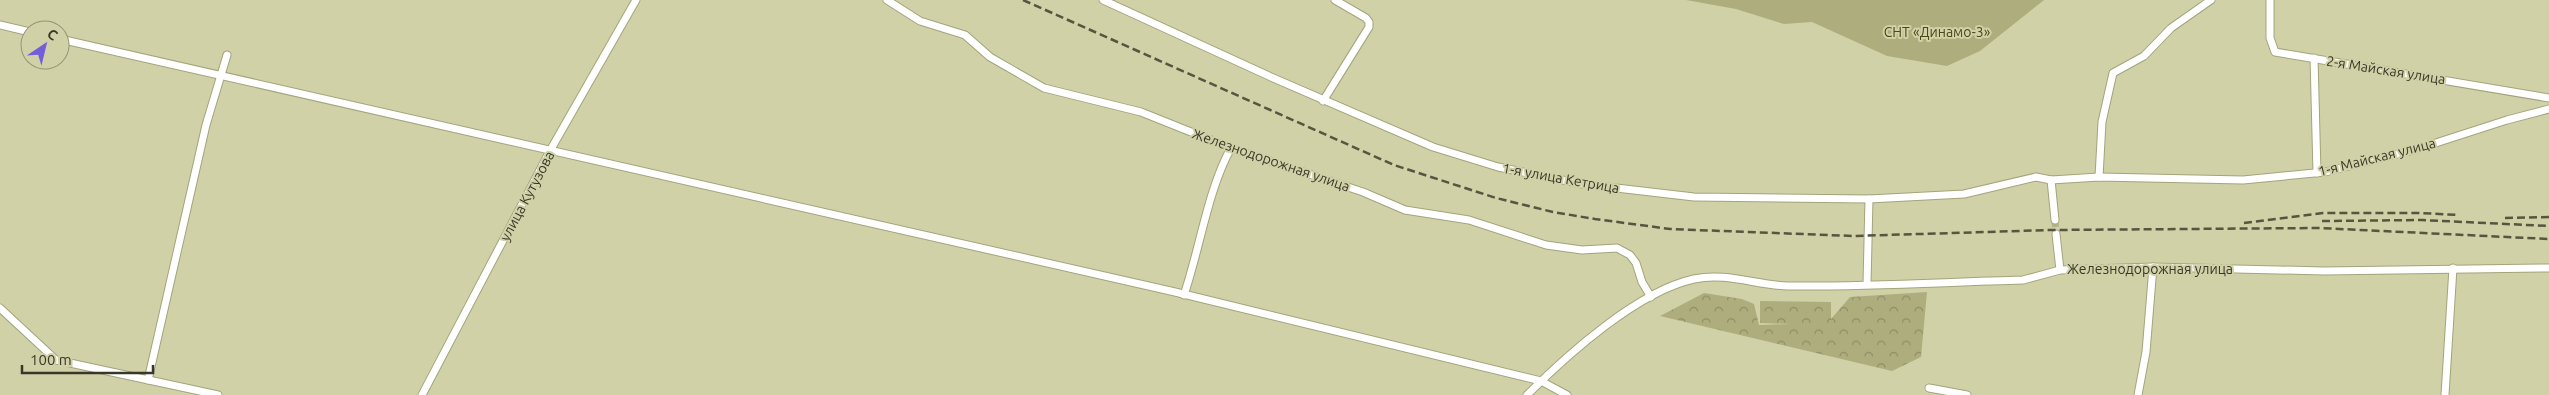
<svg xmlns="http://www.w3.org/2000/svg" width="2549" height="395" font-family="Ubuntu,sans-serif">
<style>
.green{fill:#adad7d}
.forest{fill:url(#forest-crowns)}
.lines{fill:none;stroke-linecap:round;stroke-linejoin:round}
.minor-tunnel{stroke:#b3b28e;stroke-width:7;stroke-dasharray:7 3.5;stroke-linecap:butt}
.minor-casing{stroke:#a4a47c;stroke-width:9}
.minor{stroke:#fff;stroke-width:7}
.rail{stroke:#565540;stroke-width:2.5;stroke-dasharray:8 4;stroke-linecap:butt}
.labels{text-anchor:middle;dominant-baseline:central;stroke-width:4;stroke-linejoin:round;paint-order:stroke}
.park-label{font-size:14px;fill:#4b491a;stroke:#d1d1a8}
.street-label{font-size:14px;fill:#393828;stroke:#d1d1a8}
</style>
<defs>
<pattern id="forest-crowns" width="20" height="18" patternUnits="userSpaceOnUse" patternTransform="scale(1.25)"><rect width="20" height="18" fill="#adad7d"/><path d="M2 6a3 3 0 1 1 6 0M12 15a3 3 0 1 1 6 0" fill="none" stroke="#8e8e66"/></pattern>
</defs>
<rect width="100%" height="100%" fill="#d1d1a8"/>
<path class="green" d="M1686 0H2044L1980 51 1947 66 1887 56 1812 22 1784 24 1736 9Z"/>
<path class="forest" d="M1927 292 1921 357 1892 371 1660 316 1704 293 1742 299 1754 304 1759 325 1791 324 1760 323V301L1831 302V319L1850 297Z"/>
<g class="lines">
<path class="minor-tunnel" d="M2055 220 2056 234"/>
<g class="minor-casing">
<g id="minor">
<path d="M887 0 920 21 965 35 990 57 1044 88 1141 112 1231 148 1363 192 1405 210 1469 220 1546 245 1582 250 1617 248 1630 255 1636 263 1642 282 1651 297"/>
<path d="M1103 0 1271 77 1433 147 1498 167 1582 184 1694 197 1869 199 1964 194 2036 177 2051 180 2099 177 2243 180 2325 172 2414 150 2507 120 2549 109"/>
<path d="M2270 0V38L2275 52 2549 98"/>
<path d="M0 25 30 32"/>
<path d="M60 39 1175 292 1541 381 1567 395"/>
<path d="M2314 58 2317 173"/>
<path d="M1323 101 1369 27V22L1366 18 1335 0"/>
<path d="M2099 177 2102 122 2113 73 2144 56 2171 28 2211 0"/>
<path d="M2051 180 2055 220"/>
<path d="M2056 234 2060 270"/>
<path d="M1867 284 1869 199"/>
<path d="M1184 295C1200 248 1208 189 1231 148"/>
<path d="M0 308 56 360 218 395"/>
<path d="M148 380 206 125 227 55"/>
<path d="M1929 388 1967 395"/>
<path d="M422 395 551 149 636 0"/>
<path d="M1527 395C1567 355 1638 291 1694 279 1726 272 1756 285 1788 286 1866 287 1945 282 2023 280L2060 270 2153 267 2324 271 2549 268"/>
<path d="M2138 395 2146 352 2153 267"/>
<path d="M2445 395 2453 268"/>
</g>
</g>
<use href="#minor" class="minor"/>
<g class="rail">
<path d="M1023 0 1394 165 1496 198 1553 212 1595 219 1670 229 1854 236 2051 230 2319 228 2549 239"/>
<path d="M2505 218 2549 217"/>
<path d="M2322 221 2422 220 2549 226"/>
<path d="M2244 223 2323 213H2421L2458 215"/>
</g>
</g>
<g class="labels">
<g class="park-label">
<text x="1937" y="32">СНТ «Динамо-3»</text>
</g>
<g class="street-label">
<text transform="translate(2386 70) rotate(9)">2-я Майская улица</text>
<text transform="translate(2377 157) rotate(-14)">1-я Майская улица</text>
<text transform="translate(1271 160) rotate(19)">Железнодорожная улица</text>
<text transform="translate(1561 178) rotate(10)">1-я улица Кетрица</text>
<text transform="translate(527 196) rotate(-62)">улица Кутузова</text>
<text x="2150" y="269">Железнодорожная улица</text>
</g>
</g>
<g transform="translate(45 45) rotate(35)"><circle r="24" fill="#d1d1a8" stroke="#949475"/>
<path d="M0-4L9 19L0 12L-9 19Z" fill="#745fda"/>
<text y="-8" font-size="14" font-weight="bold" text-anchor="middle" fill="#393828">С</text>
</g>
<path d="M22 365v8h131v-8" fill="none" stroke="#393828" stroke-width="2.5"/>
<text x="30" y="365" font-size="15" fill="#393828" stroke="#d1d1a8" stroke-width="4" paint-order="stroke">100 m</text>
</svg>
